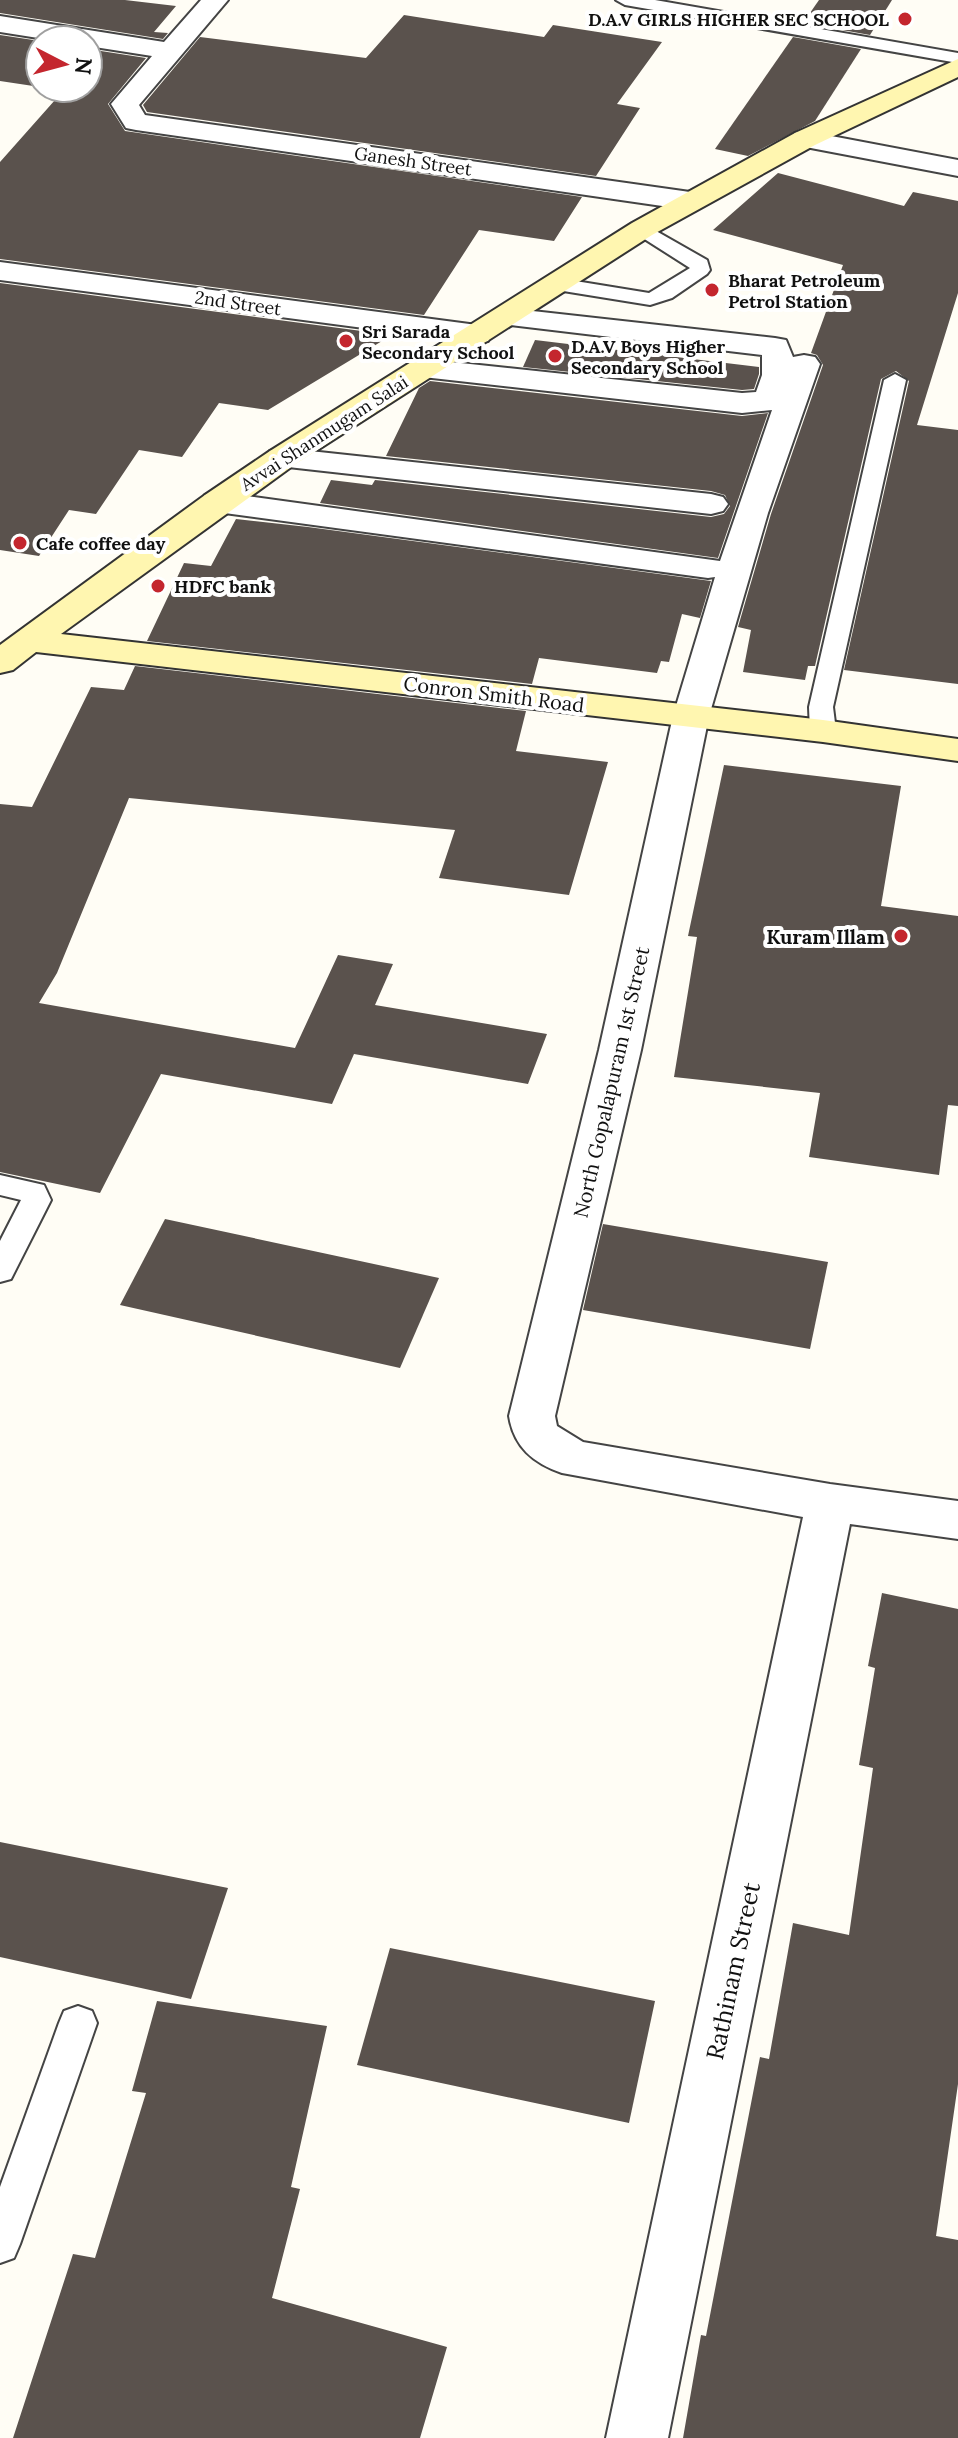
<svg xmlns="http://www.w3.org/2000/svg" width="958" height="2438" font-family="Lora,serif">
<style>
.building{fill:#5a524d}
.lines{fill:none;stroke-linecap:round;stroke-linejoin:round}
.lane-casing{stroke:#444;stroke-width:4}
.street-casing{stroke:#444;stroke-width:4}
.secondary-casing{stroke:#333;stroke-width:4}
.lane{fill:#fff;fill-rule:evenodd}
.street{fill:#fff;fill-rule:evenodd}
.secondary{fill:#fff6b0;fill-rule:evenodd}
.poi-dot{fill:#c4262e;stroke:#fff;stroke-width:3}
.labels{text-anchor:middle;dominant-baseline:central;stroke-width:8;stroke-linejoin:round;paint-order:stroke}
.far-poi-label{font-size:18px;font-weight:bold;fill:#111;stroke:#fff;text-anchor:start}
.far-street-label{font-size:18px;fill:#111;stroke:#fff}
.street-label{font-size:20px;fill:#111;stroke:#fff}
.poi-label{font-size:20px;font-weight:bold;fill:#111;stroke:#fff;text-anchor:end}
.near-street-label{font-size:24px;fill:#111;stroke:#fff}
</style>
<rect width="100%" height="100%" fill="#fffdf5"/>
<g class="building">
<path d="M0 0H125L176 6 154 32 168 33 163 39 0 13Z"/>
<path d="M819 0H892L870 35 803 23Z"/>
<path d="M404 15 544 37 553 25 662 42 617 104 640 108 596 176 147 112 143 105 200 37 366 58Z"/>
<path d="M0 35 40 41V87L0 81Z"/>
<path d="M793 37 861 49 815 121 748 156 715 149Z"/>
<path d="M88 49 146 58 108 104 125 131 582 197 554 241 479 230 424 315 0 259V162L63 91 46 88H88Z"/>
<path d="M778 173 904 206 913 192 958 201V293L917 425 958 430V684L844 670 909 381 896 371 881 379 815 666H808L805 680 743 672 751 630 738 627 771 514 823 365 817 355 811 353 843 265 713 230Z"/>
<path d="M0 283 392 335 268 410 219 403 182 457 139 450 96 514 69 510 39 556 0 550Z"/>
<path d="M535 340 759 367V374L754 389 742 390 523 367Z"/>
<path d="M430 381 742 416 768 413 718 558 320 503 331 480 372 485 375 480 711 517 724 514 730 506 725 495 711 491 386 456 419 388Z"/>
<path d="M236 519 308 527 711 581 700 618 682 614 669 662 661 661 657 673 539 658 532 684 147 641 184 563 211 566Z"/>
<path d="M135 666 526 711 516 751 608 762 569 895 439 878 455 830 129 798 57 973 39 1003 295 1048 338 955 393 964 375 1005 547 1034 528 1084 354 1054 332 1104 161 1074 100 1193 0 1172V804L32 807 91 687 124 690Z"/>
<path d="M724 765 901 786 881 906 958 916V1106L948 1105 939 1175 809 1157 820 1093 674 1077 697 937 688 936Z"/>
<path d="M165 1219 439 1278 400 1368 120 1305Z"/>
<path d="M603 1224 828 1262 810 1349 583 1310Z"/>
<path d="M882 1593 958 1609V2084L936 2236 958 2240V2438H683L701 2335 706 2336 760 2057 769 2059 793 1923 849 1935 873 1768 859 1765 875 1668 868 1666Z"/>
<path d="M0 1842 228 1888 191 1999 0 1957Z"/>
<path d="M390 1948 655 2001 629 2123 357 2065Z"/>
<path d="M157 2001 327 2026 291 2187 300 2189 272 2298 447 2347 420 2438H13L73 2254 95 2258 146 2093 132 2091Z"/>
</g>
<g class="lines">
<g class="lane-casing">
<g id="lane">
<path d="M616 0H655L958 53V63L625 5Z"/>
<path d="M642 223 707 260 710 270 707 274 672 298 650 305 557 290 547 284 557 278 649 293 690 268 635 233 632 229 635 225Z"/>
<path d="M895 374 906 380 833 707 836 731 832 736H814L810 731 809 707 884 380Z"/>
<path d="M0 1175 44 1185 51 1200 11 1279 0 1282V1241L21 1200 0 1195Z"/>
<path d="M78 2006 92 2011 97 2023 20 2244 14 2258 0 2263V2187L59 2023 64 2011Z"/>
</g>
</g>
<g class="street-casing">
<g id="street">
<path d="M201 0H228L139 105 145 115 690 192 700 195 704 201 700 207 690 210 136 130 126 128 111 104 152 56 88 46V40H51L0 32V16L164 42Z"/>
<path d="M805 131 958 160V176L795 145 791 139 795 133Z"/>
<path d="M0 262 477 325 488 327 492 334 488 341 477 343 0 280Z"/>
<path d="M505 308 775 338 786 340 793 357 804 355 815 357 820 364 768 513 709 716 641 1050 555 1416 557 1426 583 1442 830 1484 958 1501V1539L850 1524 668 2438H606L803 1517 562 1473C533 1463 514 1447 509 1416L599 1050 673 716 715 577 708 578 217 512 205 509 200 502 205 495 217 492 720 561 772 410 742 413 423 377 412 375 407 368 412 361 423 359 742 393 756 392 762 375V355L494 323 490 317 494 311Z"/>
<path d="M282 448 711 494 723 497 728 504 723 511 711 514 270 465 266 458 270 451Z"/>
</g>
</g>
<g class="secondary-casing">
<path id="secondary" d="M958 59V77L815 145 652 235 294 465 61 634 823 720 958 739V761L823 742 36 652 13 670 0 673V645L205 495 270 451 632 223 795 133Z"/>
</g>
<use href="#lane" class="lane"/>
<use href="#street" class="street"/>
<use href="#secondary" class="secondary"/>
</g>
<g class="poi-dot">
<circle cx="905" cy="19" r="8"/>
<circle cx="712" cy="290" r="8"/>
<circle cx="346" cy="341" r="8"/>
<circle cx="555" cy="356" r="8"/>
<circle cx="20" cy="543" r="8"/>
<circle cx="158" cy="586" r="8"/>
<circle cx="901" cy="936" r="8"/>
</g>
<g class="labels">
<g class="far-poi-label">
<text x="889" y="19" text-anchor="end">D.A.V GIRLS HIGHER SEC SCHOOL</text>
<text x="728" y="280">Bharat Petroleum<tspan x="728" dy="21">Petrol Station</tspan></text>
<text x="362" y="331">Sri Sarada<tspan x="362" dy="21">Secondary School</tspan></text>
<text x="571" y="346">D.A.V Boys Higher<tspan x="571" dy="21">Secondary School</tspan></text>
<text x="36" y="543">Cafe coffee day</text>
<text x="174" y="586">HDFC bank</text>
</g>
<g class="far-street-label">
<text transform="translate(413 161) rotate(8)">Ganesh Street</text>
<text transform="translate(238 303) rotate(8)">2nd Street</text>
<text transform="translate(324 433) rotate(-33)">Avvai Shanmugam Salai</text>
</g>
<g class="street-label">
<text transform="translate(494 694) rotate(7)">Conron Smith Road</text>
<text transform="translate(611 1082) rotate(-77)">North Gopalapuram 1st Street</text>
</g>
<g class="poi-label">
<text x="885" y="936">Kuram Illam</text>
</g>
<g class="near-street-label">
<text transform="translate(733 1971) rotate(-78)">Rathinam Street</text>
</g>
</g>
<g transform="translate(64 64) rotate(96)"><circle r="38" fill="#ffffff" stroke="#a0a0a0" stroke-width="2"/>
<path d="M0-6L14 30L0 20L-14 30Z" fill="#c4262e"/>
<text y="-12" font-size="22" font-weight="bold" text-anchor="middle" fill="#111111">N</text>
</g>
</svg>
